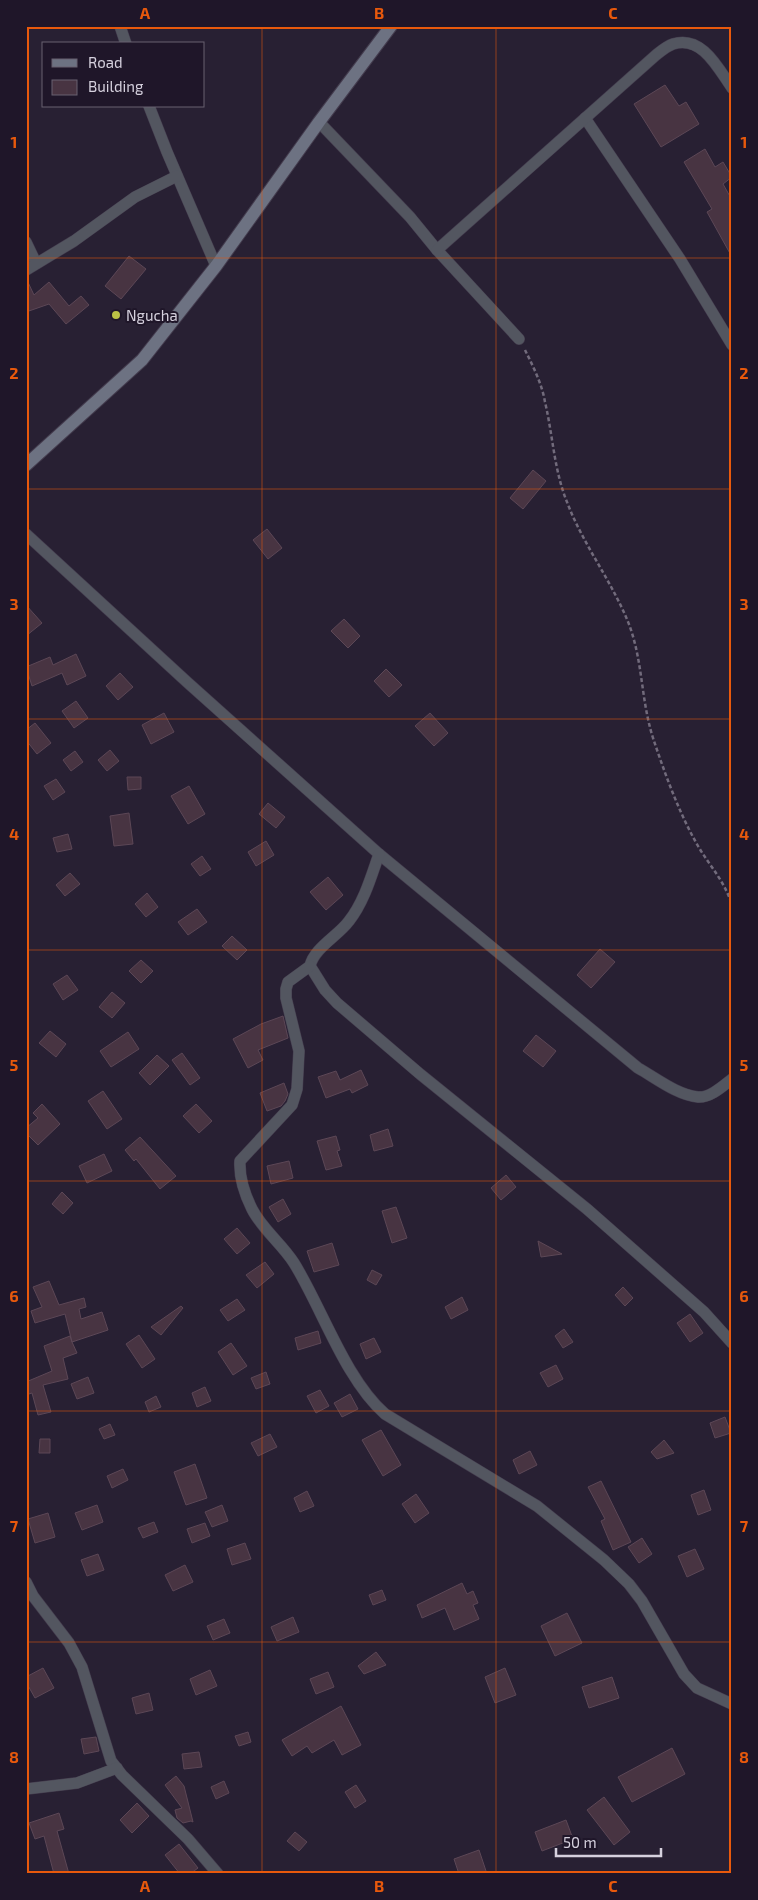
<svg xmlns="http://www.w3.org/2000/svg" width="758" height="1900" font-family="'Exo 2',sans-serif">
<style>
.building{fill:#483442;stroke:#5c4756}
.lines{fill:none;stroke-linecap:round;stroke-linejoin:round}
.minor-casing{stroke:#443c4e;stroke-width:12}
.secondary-casing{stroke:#443c4e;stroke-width:14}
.path{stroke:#726b7c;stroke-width:2.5;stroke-dasharray:4 2.5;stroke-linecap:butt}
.minor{stroke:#535660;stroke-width:11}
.secondary{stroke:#6d7282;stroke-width:12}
.grid{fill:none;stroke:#e8590c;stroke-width:1;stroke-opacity:0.55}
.poi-dot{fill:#bac045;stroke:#1f1629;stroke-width:2}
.labels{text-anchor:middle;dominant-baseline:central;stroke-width:4;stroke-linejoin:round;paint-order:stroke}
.poi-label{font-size:15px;fill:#d6d1de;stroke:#1f1629;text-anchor:start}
.neatline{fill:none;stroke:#e8590c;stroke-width:2}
.grid-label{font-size:16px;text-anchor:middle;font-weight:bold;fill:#e8590c}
</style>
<rect width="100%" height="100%" fill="#282033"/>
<g class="building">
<path d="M665 85 679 106 686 102 699 124 661 147 634 104Z"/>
<path d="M705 149 715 167 723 162 732 177 723 184 732 200V257L707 212 712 209 684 162Z"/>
<path d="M129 256 146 269 121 299 105 286Z"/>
<path d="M26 278 34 295 49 282 69 306 81 296 89 305 66 324 49 304 26 312Z"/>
<path d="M533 470 546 481 523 509 510 498Z"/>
<path d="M267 529 282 548 268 559 253 540Z"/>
<path d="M26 605 42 623 26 636Z"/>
<path d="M344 619 360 636 348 648 331 631Z"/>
<path d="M76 654 86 676 67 685 62 673 32 686 26 667 50 657 53 665Z"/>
<path d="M386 669 402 685 389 697 374 681Z"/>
<path d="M120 673 133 687 118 700 106 686Z"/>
<path d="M76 701 88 718 74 728 62 711Z"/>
<path d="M164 713 174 732 151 744 142 725Z"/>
<path d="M430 713 448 733 434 746 415 726Z"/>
<path d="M35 723 51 743 37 754 26 740V730Z"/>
<path d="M110 750 119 761 107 771 98 760Z"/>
<path d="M75 751 83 762 71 771 63 760Z"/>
<path d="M127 777H141V789L128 790Z"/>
<path d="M56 779 65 792 53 800 44 786Z"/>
<path d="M189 786 205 814 188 824 171 796Z"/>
<path d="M268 803 285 817 276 828 259 814Z"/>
<path d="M129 813 133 844 114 846 110 816Z"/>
<path d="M68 834 72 849 57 852 53 838Z"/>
<path d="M266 841 274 855 256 866 248 852Z"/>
<path d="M202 856 211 869 200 876 191 864Z"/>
<path d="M70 873 80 884 65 896 56 885Z"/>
<path d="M328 877 343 895 326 910 310 892Z"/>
<path d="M147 893 158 907 146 917 135 904Z"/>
<path d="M197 909 207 922 188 935 178 922Z"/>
<path d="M232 936 247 950 237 960 222 946Z"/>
<path d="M600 949 615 962 591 988 577 975Z"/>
<path d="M141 960 153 971 141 983 129 971Z"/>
<path d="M67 975 78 990 63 1000 53 984Z"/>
<path d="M112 992 125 1003 112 1018 99 1007Z"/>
<path d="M283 1016 288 1038 258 1050 263 1060 248 1068 233 1039 261 1024Z"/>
<path d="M50 1031 66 1044 56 1057 39 1043Z"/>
<path d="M128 1032 139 1049 111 1067 100 1051Z"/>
<path d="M536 1035 556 1051 543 1067 523 1051Z"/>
<path d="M182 1053 200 1078 190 1085 172 1060Z"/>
<path d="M157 1055 169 1066 150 1085 139 1073Z"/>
<path d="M361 1070 368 1085 352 1093 350 1089 326 1098 318 1077 336 1071 340 1080Z"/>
<path d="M284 1083 288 1094 285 1101 281 1106 267 1111 260 1093Z"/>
<path d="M103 1091 122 1119 107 1129 88 1101Z"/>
<path d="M42 1104 60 1124 38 1145 26 1133V1128L38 1118 33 1113Z"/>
<path d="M196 1104 212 1121 199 1133 183 1116Z"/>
<path d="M388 1129 393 1146 374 1151 370 1135Z"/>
<path d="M336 1136 340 1150 337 1151 342 1166 326 1170 317 1141Z"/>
<path d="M140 1137 176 1176 160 1189 136 1159 134 1161 125 1150Z"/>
<path d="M104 1154 112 1171 87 1183 79 1166Z"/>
<path d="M289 1161 293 1178 271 1184 267 1166Z"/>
<path d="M506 1175 516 1187 501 1200 491 1188Z"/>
<path d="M62 1192 73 1203 63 1214 52 1204Z"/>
<path d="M283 1199 291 1214 278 1222 269 1207Z"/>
<path d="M396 1207 407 1238 392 1243 382 1211Z"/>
<path d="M237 1228 250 1243 237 1254 224 1239Z"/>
<path d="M538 1241 562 1254 541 1257Z"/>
<path d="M332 1243 339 1265 314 1272 307 1251Z"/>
<path d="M265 1262 274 1274 257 1288 246 1275Z"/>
<path d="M372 1270 382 1275 376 1285 367 1280Z"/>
<path d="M49 1281 59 1305 84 1298 86 1307 79 1309 81 1319 102 1312 108 1330 72 1342 77 1353 63 1358 68 1379 43 1385 51 1412 38 1415 32 1393 29 1394 26 1388V1382L52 1371 44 1346 70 1336 72 1342 65 1314 35 1323 31 1311 42 1307 33 1287Z"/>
<path d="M623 1287 633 1298 625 1306 615 1295Z"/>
<path d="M462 1297 468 1310 451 1319 445 1307Z"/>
<path d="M237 1299 245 1310 228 1321 220 1310Z"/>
<path d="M181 1306 183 1308 161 1335 151 1327Z"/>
<path d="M690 1314 703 1333 690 1342 677 1323Z"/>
<path d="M564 1329 573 1342 563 1348 555 1336Z"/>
<path d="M318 1331 321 1343 298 1350 295 1338Z"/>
<path d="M139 1335 155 1359 142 1368 126 1344Z"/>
<path d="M374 1338 381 1352 366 1359 360 1344Z"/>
<path d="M231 1343 247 1366 233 1375 218 1352Z"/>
<path d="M556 1365 563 1379 548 1387 540 1373Z"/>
<path d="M266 1372 270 1384 256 1389 251 1378Z"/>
<path d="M88 1377 94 1393 77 1399 71 1384Z"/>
<path d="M205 1387 211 1401 197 1407 192 1393Z"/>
<path d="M320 1390 329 1406 316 1413 307 1396Z"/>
<path d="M350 1394 358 1409 342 1417 334 1403Z"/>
<path d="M156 1396 161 1407 149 1412 145 1402Z"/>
<path d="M725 1417 731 1433 715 1438 710 1423Z"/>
<path d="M110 1424 115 1435 104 1439 99 1429Z"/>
<path d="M381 1430 401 1465 383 1476 362 1440Z"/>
<path d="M270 1434 277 1447 258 1456 251 1443Z"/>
<path d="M40 1439H50V1453H39Z"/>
<path d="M664 1440 674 1453 657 1459 651 1452Z"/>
<path d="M530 1451 537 1465 519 1474 513 1460Z"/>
<path d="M195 1464 207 1498 186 1505 174 1472Z"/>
<path d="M123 1469 128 1480 112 1488 107 1476Z"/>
<path d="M601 1481 631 1542 613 1550 601 1521 605 1519 588 1487Z"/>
<path d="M704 1490 711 1510 698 1515 691 1495Z"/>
<path d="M307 1491 314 1506 300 1512 294 1498Z"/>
<path d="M416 1494 429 1513 415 1523 402 1504Z"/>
<path d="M97 1505 103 1522 82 1530 75 1513Z"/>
<path d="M222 1505 228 1521 212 1527 205 1512Z"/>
<path d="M48 1513 55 1537 35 1543 28 1519Z"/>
<path d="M154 1522 158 1532 143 1538 138 1528Z"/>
<path d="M205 1523 210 1536 192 1543 187 1529Z"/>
<path d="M642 1538 652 1554 639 1563 628 1547Z"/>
<path d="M245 1543 251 1559 232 1565 227 1549Z"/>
<path d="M695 1549 704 1569 687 1577 678 1556Z"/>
<path d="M98 1554 104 1570 87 1576 81 1560Z"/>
<path d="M185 1565 193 1582 173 1591 165 1575Z"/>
<path d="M462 1583 467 1594 473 1591 478 1603 473 1605 479 1619 454 1630 445 1608 422 1618 417 1605Z"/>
<path d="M382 1590 386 1600 373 1605 369 1595Z"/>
<path d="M567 1613 582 1643 555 1656 541 1626Z"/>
<path d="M293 1617 299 1632 277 1641 271 1627Z"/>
<path d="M224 1619 230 1633 213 1640 207 1626Z"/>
<path d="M376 1652 386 1665 364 1674 358 1666Z"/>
<path d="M43 1668 54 1688 35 1698 26 1682V1677Z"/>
<path d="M505 1668 516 1695 495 1703 485 1677Z"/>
<path d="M210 1670 217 1686 196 1695 190 1679Z"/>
<path d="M328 1672 334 1687 316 1694 310 1679Z"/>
<path d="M612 1677 619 1698 589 1708 582 1687Z"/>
<path d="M149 1693 153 1710 136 1714 132 1698Z"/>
<path d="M341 1706 361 1745 342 1755 334 1740 312 1753 307 1746 292 1756 282 1740Z"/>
<path d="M248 1732 251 1742 239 1746 235 1736Z"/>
<path d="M96 1737 99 1751 84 1754 81 1739Z"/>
<path d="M672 1748 685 1774 632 1802 618 1777Z"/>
<path d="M199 1752 202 1767 184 1769 182 1754Z"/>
<path d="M176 1776 184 1786 193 1822 191 1821 183 1823 177 1818 175 1810 182 1808 165 1785Z"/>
<path d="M224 1781 229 1793 216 1799 211 1787Z"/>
<path d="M356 1785 366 1801 355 1808 345 1792Z"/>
<path d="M604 1797 630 1832 614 1845 587 1810Z"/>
<path d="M137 1803 149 1816 132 1833 120 1820Z"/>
<path d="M59 1813 64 1829 57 1831 69 1874H54L44 1836 35 1839 29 1823Z"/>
<path d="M566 1820 573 1839 542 1851 535 1832Z"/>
<path d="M295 1832 307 1842 299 1851 287 1841Z"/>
<path d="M179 1844 198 1868 190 1874H180L165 1855Z"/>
<path d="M479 1850 487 1874H459L454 1859Z"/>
</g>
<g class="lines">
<g class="minor-casing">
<g id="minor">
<path d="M120 26 126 44"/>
<path d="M149 106 167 152 216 266"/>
<path d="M585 118 680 259 732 345"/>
<path d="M319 122 410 217 437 250 519 339"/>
<path d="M26 242 36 263"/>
<path d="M437 250 656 55C661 51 667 46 673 44 702 35 718 68 732 88"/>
<path d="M26 270 74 241 135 197 177 176"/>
<path d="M26 534 187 682 379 854 638 1068C656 1078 677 1095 698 1097 710 1098 723 1086 732 1079"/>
<path d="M379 854C371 877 364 902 349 921 338 936 314 948 310 966L325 990 337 1003 420 1074 587 1209 704 1312 732 1343"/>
<path d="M310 966 288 982 286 989V998L299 1051 297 1089 292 1105 240 1161C239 1178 244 1193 252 1209 262 1229 282 1244 294 1263 322 1308 345 1379 385 1414L537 1506 604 1560 629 1584 642 1601 684 1674 697 1688 732 1704"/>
<path d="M26 1582 33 1596 69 1643 82 1667 111 1761 122 1775 188 1839 218 1874"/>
<path d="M26 1789 77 1783 117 1768"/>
</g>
</g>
<g class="secondary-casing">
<path id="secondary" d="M26 465 142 360 216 266 319 122 391 26"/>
</g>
<path class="path" d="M525 350C533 366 542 384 545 402 553 436 554 470 567 502 583 545 614 584 630 627 643 664 641 700 653 738 665 774 679 813 698 846 711 868 724 880 732 905"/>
<use href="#minor" class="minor"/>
<use href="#secondary" class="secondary"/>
</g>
<path class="grid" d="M262 26V1874M496 26V1874M26 258H732M26 489H732M26 719H732M26 950H732M26 1181H732M26 1411H732M26 1642H732"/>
<circle class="poi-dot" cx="116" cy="315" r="5"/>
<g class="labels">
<g class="poi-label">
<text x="126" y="315">Ngucha</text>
</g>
</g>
<rect width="758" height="1900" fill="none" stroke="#1f1629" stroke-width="55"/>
<rect x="42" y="42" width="162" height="65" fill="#1f1629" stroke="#686171"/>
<rect x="52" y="59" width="25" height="8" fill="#6d7282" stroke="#686171"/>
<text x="88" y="68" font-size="15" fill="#d6d1de">Road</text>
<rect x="52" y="80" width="25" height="15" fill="#483442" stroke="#686171"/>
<text x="88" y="92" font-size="15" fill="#d6d1de">Building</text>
<path d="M556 1848v8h105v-8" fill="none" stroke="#d6d1de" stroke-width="2.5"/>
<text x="563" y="1848" font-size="15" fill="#d6d1de" stroke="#1f1629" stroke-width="4" paint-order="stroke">50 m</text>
<rect x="28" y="28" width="702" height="1844" class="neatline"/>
<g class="grid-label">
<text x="145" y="19">A</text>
<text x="379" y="19">B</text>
<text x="613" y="19">C</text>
<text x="14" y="148">1</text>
<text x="744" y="148">1</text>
<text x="14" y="379">2</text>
<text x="744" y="379">2</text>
<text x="14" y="610">3</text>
<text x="744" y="610">3</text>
<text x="14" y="840">4</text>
<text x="744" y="840">4</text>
<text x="14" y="1071">5</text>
<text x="744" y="1071">5</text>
<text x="14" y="1302">6</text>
<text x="744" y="1302">6</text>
<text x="14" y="1532">7</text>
<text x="744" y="1532">7</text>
<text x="14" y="1763">8</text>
<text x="744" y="1763">8</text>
<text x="145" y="1892">A</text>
<text x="379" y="1892">B</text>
<text x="613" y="1892">C</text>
</g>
</svg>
